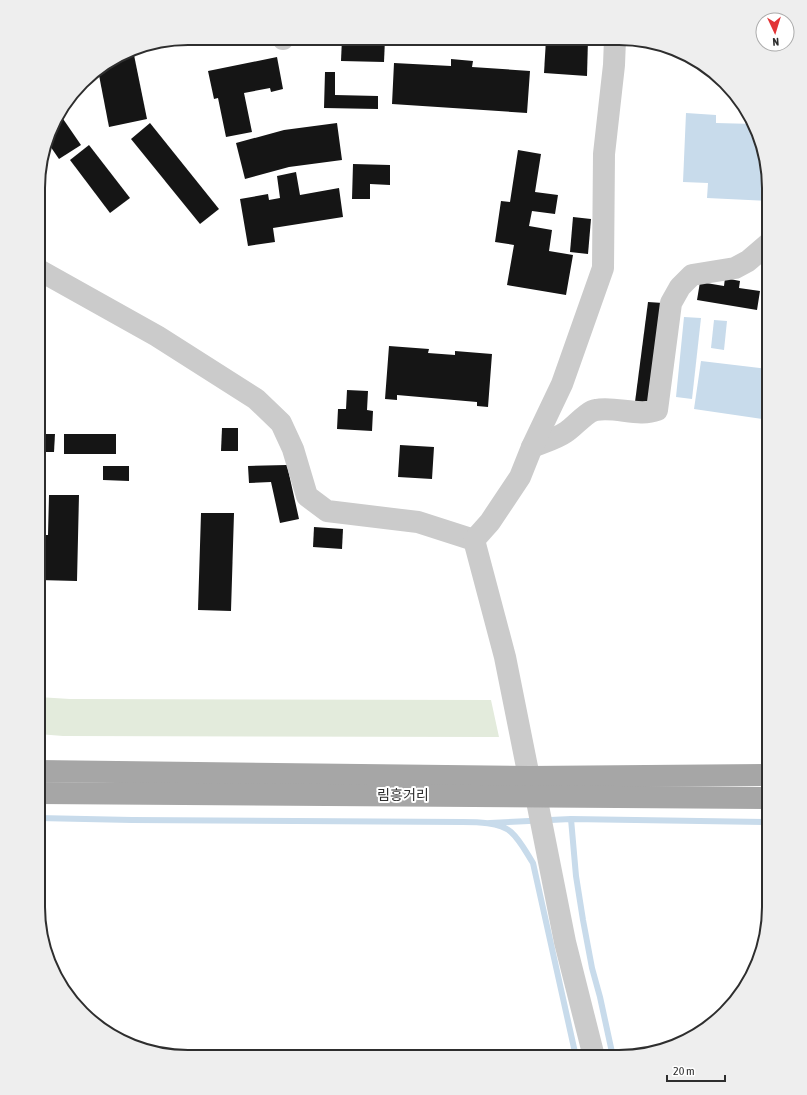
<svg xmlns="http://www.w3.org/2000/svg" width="807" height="1095" font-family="'Asap Condensed','Noto Sans KR',sans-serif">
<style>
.green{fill:#e3ebdc}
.water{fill:#c8dbeb}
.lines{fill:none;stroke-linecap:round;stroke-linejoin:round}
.stream{stroke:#c8dbeb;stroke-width:6}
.building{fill:#151515}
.minor{stroke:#cbcbcb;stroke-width:22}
.major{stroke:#a6a6a6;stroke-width:22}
.labels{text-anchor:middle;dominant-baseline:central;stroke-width:4;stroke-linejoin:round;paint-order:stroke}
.street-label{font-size:14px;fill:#2e2e2e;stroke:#fff}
.rim{fill:none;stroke:#2e2e2e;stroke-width:2}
</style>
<rect width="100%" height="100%" fill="#fff"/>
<path class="green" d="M38 697 70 699 491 700 499 737 63 736 38 734Z"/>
<g class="water">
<path d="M686 113 716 115V123L754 124 769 188V201L707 198 708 183 683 182Z"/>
<path d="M684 317 701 318 692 399 676 397Z"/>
<path d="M714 320 727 321 724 350 711 348Z"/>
<path d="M701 361 769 369V420L694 409Z"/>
</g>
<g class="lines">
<g class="stream">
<path d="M38 818 132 820 462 822C476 822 500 822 511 832 520 840 526 852 533 863L576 1057"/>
<path d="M571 819 576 876 583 920 592 968 600 997 613 1057"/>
<path d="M490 823 571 819 769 822"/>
</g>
</g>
<g class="building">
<path d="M342 38 385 39 384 62 341 61Z"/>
<path d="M546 39H588L587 76 544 73Z"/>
<path d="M133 50 147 119 109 127 98 70Z"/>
<path d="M277 57 283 89 271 92 270 88 244 93 252 132 226 137 218 98 214 99 208 71Z"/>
<path d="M451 59 473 61 472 67 530 71 527 113 392 104 394 63 451 66Z"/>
<path d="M325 72H335V95L378 96V109L324 108Z"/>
<path d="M59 113 81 145 59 159 48 143Z"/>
<path d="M150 123 219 209 200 224 131 139Z"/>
<path d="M337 123 342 160 289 167 245 179 236 143 284 130Z"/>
<path d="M89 145 130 198 110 213 70 160Z"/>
<path d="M518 150 541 154 535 192 558 195 555 214 532 211 529 226 552 230 549 251 573 255 566 295 507 285 514 245 495 242 501 201 510 202Z"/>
<path d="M353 164 390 165V185L370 184V199H352Z"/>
<path d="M296 172 300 195 339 188 343 217 273 228 275 242 248 246 240 199 268 194 269 200 280 198 277 176Z"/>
<path d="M573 217 591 219 588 254 570 252Z"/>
<path d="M725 278 740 281 739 288 760 291 757 310 697 300 700 282 724 286Z"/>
<path d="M648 302 663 303 650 404 635 402Z"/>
<path d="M389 346 429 349 428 353 455 355V351L492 354 488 407 477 406V402L397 395V400L385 399Z"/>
<path d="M347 390 368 391 367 410 373 411 372 431 337 429 338 409H346Z"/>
<path d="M222 428H238V451H221Z"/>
<path d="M39 434H55L54 452H39Z"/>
<rect x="64" y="434" width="52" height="20"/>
<path d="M400 445 434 447 432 479 398 477Z"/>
<path d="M287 465 299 519 280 523 271 482 249 483 248 466Z"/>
<path d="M103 466H129V481L103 480Z"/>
<path d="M49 495H79L77 581 39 580V535H48Z"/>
<path d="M201 513H234L231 611 198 610Z"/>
<path d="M314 527 343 529 342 549 313 547Z"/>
</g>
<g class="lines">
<g class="minor">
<path d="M283 38V39"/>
<path d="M39 270 157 336 256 399 281 423 293 449 307 496 327 511 418 522 474 540"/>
<path d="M532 447C544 442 556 439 566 432 574 427 587 411 596 410 615 406 639 417 657 410L671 303 680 287 692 275 735 268 748 261 769 243"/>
<path d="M529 777 505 657 474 540 490 522 520 477 532 447 562 384 603 268 604 154 614 65 615 39"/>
<path d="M536 796 565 942 594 1057"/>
</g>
<g class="major">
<path d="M38 771 529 777 769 775"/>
<path d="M38 793 769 798"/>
</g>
</g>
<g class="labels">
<g class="street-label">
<text x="403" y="795">림흥거리</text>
</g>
</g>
<path d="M0 0H807V1095H0ZM188 45H619A143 143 0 0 1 762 188V907A143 143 0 0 1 619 1050H188A143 143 0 0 1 45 907V188A143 143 0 0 1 188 45Z" fill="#eee" fill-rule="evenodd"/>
<path class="rim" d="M188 45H619A143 143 0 0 1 762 188V907A143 143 0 0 1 619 1050H188A143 143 0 0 1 45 907V188A143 143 0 0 1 188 45Z"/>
<g transform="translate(775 32) rotate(176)"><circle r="19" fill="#ffffff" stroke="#ababab"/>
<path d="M0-3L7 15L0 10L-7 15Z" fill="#e23335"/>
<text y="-6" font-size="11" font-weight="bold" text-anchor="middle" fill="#2e2e2e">N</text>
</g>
<path d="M667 1075v6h58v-6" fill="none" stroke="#2e2e2e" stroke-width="2"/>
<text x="673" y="1075" font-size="12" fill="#2e2e2e" stroke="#ffffff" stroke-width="3" paint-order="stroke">20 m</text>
</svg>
